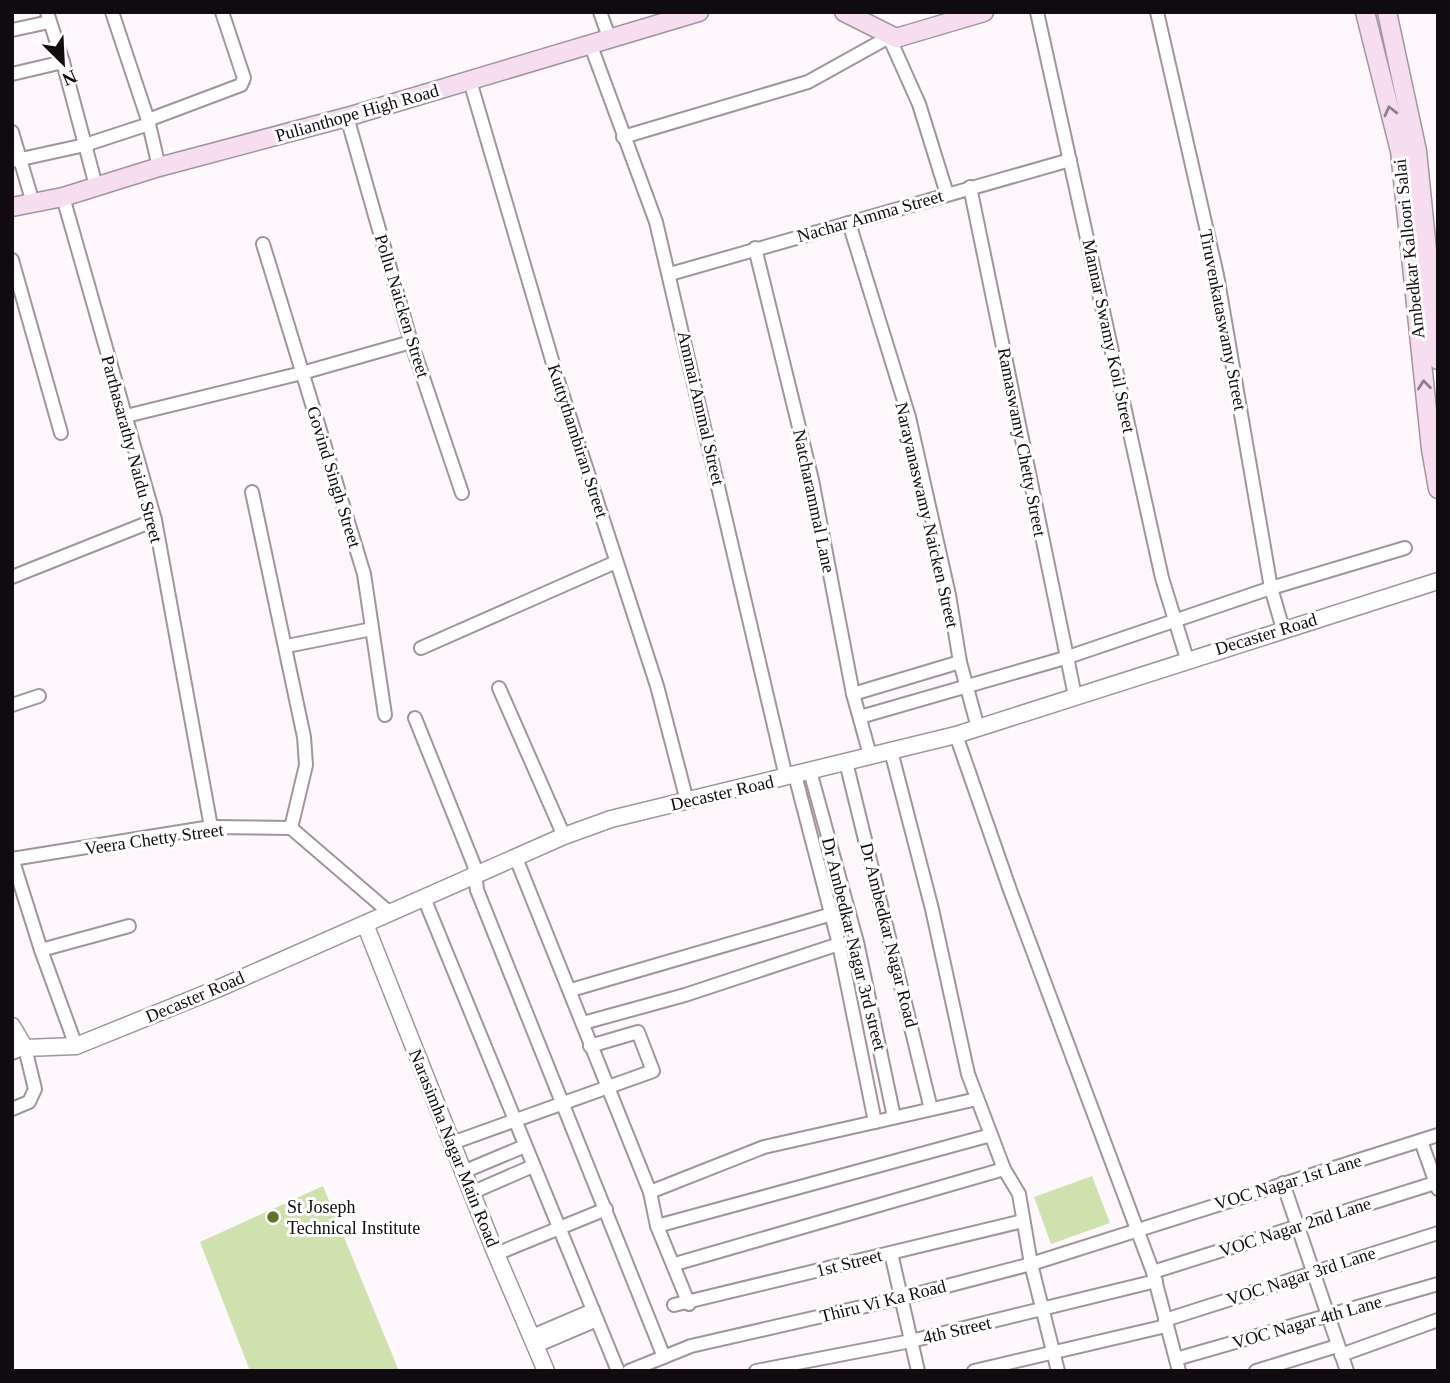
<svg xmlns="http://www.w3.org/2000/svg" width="1450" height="1383" font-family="Georgia,serif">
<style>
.green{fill:#cfe2ad}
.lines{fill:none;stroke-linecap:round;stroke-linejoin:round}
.minor-casing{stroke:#a1949e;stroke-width:16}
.tertiary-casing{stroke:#a1949e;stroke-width:19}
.secondary-casing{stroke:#a1949e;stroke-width:21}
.minor{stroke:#fff;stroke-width:12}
.tertiary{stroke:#fff;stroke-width:16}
.secondary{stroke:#f6def0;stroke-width:18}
.oneway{stroke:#8e7f8a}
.poi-dot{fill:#5e7526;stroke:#fff;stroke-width:2.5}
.labels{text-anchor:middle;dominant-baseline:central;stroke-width:6;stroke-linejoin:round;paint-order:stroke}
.street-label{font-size:18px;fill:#0f0b0e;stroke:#fff}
.poi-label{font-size:18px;fill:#0f0b0e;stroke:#fff;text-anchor:start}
</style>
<rect width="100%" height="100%" fill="#fef8fc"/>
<g class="green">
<path d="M1092 1176 1110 1223 1051 1244 1034 1197Z"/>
<path d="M323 1186 399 1371H250L200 1242Z"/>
</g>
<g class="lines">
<g class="minor-casing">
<g id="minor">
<path d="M47 12 63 62 96 186"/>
<path d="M112 12 148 120 159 167"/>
<path d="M600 12 610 40"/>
<path d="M1037 12 1162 578 1187 659"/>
<path d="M1157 12 1217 275 1271 588 1283 629"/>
<path d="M12 30 49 22"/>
<path d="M591 46 656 222 786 777"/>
<path d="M12 74 63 62"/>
<path d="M470 81 559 384 657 686 687 801"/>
<path d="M347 117 411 342 462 493"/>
<path d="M148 120 241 85 244 78 222 12"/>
<path d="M12 132 33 203"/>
<path d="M623 137 808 82 889 37 919 104 947 194"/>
<path d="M12 161 85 145 149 124"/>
<path d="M970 187 1075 696"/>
<path d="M63 197 155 520 211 827"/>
<path d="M849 223 909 417 949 595 960 662 978 728"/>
<path d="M263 244 364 574 385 715"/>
<path d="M755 248 812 480 853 694 870 755"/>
<path d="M12 260 61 433"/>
<path d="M670 274 1070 160"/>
<path d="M126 416 302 373 411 342"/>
<path d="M252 492 304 737 306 765 291 828"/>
<path d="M12 577 155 520"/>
<path d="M287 646 372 629"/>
<path d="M421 648 616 562"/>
<path d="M499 688 564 836"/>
<path d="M853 694 960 662"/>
<path d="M12 705 39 696"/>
<path d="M860 717 1065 658 1271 588 1405 548"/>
<path d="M415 718 474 865 477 890 664 1357"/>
<path d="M956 735 1010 890 1153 1272 1179 1371"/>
<path d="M891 751 932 909 968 1074 1004 1169 1019 1194 1031 1264 1058 1371"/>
<path d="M846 762 931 1109"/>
<path d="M810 771 857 942 894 1117"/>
<path d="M795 775 839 944 875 1122"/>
<path d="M12 858 41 950 76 1046"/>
<path d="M516 858 650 1192 657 1226 689 1304"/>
<path d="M12 859 211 827 291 828 390 913"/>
<path d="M424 898 618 1371"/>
<path d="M41 950 129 926"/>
<path d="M571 990 832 914"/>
<path d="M583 1023 685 995 839 944"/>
<path d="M12 1053 25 1048 35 1089 29 1102 12 1109"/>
<path d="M1421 1141 1438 1189"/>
<path d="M452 1143 653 1071 638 1032 590 1046"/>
<path d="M463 1172 525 1146"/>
<path d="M1283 1183 1347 1371"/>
<path d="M650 1192 764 1147 977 1099"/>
<path d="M471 1193 533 1166"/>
<path d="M657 1226 991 1135"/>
<path d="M891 1253 918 1371"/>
<path d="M496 1254 606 1209"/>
<path d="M675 1264 1004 1169"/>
<path d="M1153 1272 1438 1182"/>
<path d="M674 1305 1023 1221"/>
<path d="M1165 1320 1438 1233"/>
<path d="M532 1336 593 1310"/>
<path d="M536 1346 597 1320"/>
<path d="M1341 1355 1438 1320"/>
<path d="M1176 1359 1438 1284"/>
<path d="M629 1371 691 1346 901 1298 1031 1264 1438 1135"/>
<path d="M756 1371 911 1341 1156 1281"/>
<path d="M974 1371 1166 1326"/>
<path d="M1256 1371 1337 1346"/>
</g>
</g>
<g class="tertiary-casing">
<g id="tertiary">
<path d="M365 924 496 1254 546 1371"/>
<path d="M12 1026 25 1048 76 1046 217 989 564 836 611 819 956 735 1438 581"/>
</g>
</g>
<g class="secondary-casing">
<g id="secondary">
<path d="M844 12 896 38 984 12"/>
<path d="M1365 12 1400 151 1431 449 1438 489"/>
<path d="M1387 12 1417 151 1438 360"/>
<path d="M12 207 63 197 159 167 347 117 699 12"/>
</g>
</g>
<use href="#minor" class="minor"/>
<use href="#tertiary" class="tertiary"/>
<use href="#secondary" class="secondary"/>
</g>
<defs><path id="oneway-chevron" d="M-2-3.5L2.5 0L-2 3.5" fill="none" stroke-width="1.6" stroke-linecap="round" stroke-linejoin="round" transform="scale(1.75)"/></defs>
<g class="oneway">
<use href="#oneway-chevron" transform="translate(1390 111) rotate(-104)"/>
<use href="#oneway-chevron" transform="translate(1424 385) rotate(-96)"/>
</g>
<circle class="poi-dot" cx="273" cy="1217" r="7"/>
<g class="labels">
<g class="street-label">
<text transform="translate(357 113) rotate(-16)">Pulianthope High Road</text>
<text transform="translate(870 216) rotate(-16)">Nachar Amma Street</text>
<text transform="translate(1409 249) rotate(-96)">Ambedkar Kalloori Salai</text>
<text transform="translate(402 306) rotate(73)">Pollu Naicken Street</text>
<text transform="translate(1223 320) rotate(79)">Tiruvenkataswamy Street</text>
<text transform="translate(1109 336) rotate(78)">Mannar Swamy Koil Street</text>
<text transform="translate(701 408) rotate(77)">Ammai Ammal Street</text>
<text transform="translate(578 441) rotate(72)">Kuttythambiran Street</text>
<text transform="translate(1022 442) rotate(79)">Ramaswamy Chetty Street</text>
<text transform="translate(132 449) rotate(75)">Parthasarathy Naidu Street</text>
<text transform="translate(334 477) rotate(73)">Govind Singh Street</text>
<text transform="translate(814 501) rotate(78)">Natcharammal Lane</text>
<text transform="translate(927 515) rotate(77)">Narayanaswamy Naicken Street</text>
<text transform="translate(1266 634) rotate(-17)">Decaster Road</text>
<text transform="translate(722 793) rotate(-13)">Decaster Road</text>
<text transform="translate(154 839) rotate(-8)">Veera Chetty Street</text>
<text transform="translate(889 935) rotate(76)">Dr Ambedkar Nagar Road</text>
<text transform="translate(854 944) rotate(76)">Dr Ambedkar Nagar 3rd street</text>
<text transform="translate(195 997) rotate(-23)">Decaster Road</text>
<text transform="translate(454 1148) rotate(68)">Narasimha Nagar Main Road</text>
<text transform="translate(1288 1182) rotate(-17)">VOC Nagar 1st Lane</text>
<text transform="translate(1295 1227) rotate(-18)">VOC Nagar 2nd Lane</text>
<text transform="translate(849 1263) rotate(-14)">1st Street</text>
<text transform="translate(1301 1276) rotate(-18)">VOC Nagar 3rd Lane</text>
<text transform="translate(883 1301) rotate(-14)">Thiru Vi Ka Road</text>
<text transform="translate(1307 1322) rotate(-16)">VOC Nagar 4th Lane</text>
<text transform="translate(957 1330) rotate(-13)">4th Street</text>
</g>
<g class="poi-label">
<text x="287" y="1207">St Joseph<tspan x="287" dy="21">Technical Institute</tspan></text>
</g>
</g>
<rect width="1450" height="1383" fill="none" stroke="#0f0b0e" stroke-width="28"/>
<g transform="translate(63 63) rotate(156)" stroke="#ffffff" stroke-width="5" paint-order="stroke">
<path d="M0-5L12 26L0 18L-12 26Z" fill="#0f0b0e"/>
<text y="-10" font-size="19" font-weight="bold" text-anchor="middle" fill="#0f0b0e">N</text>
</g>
</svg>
